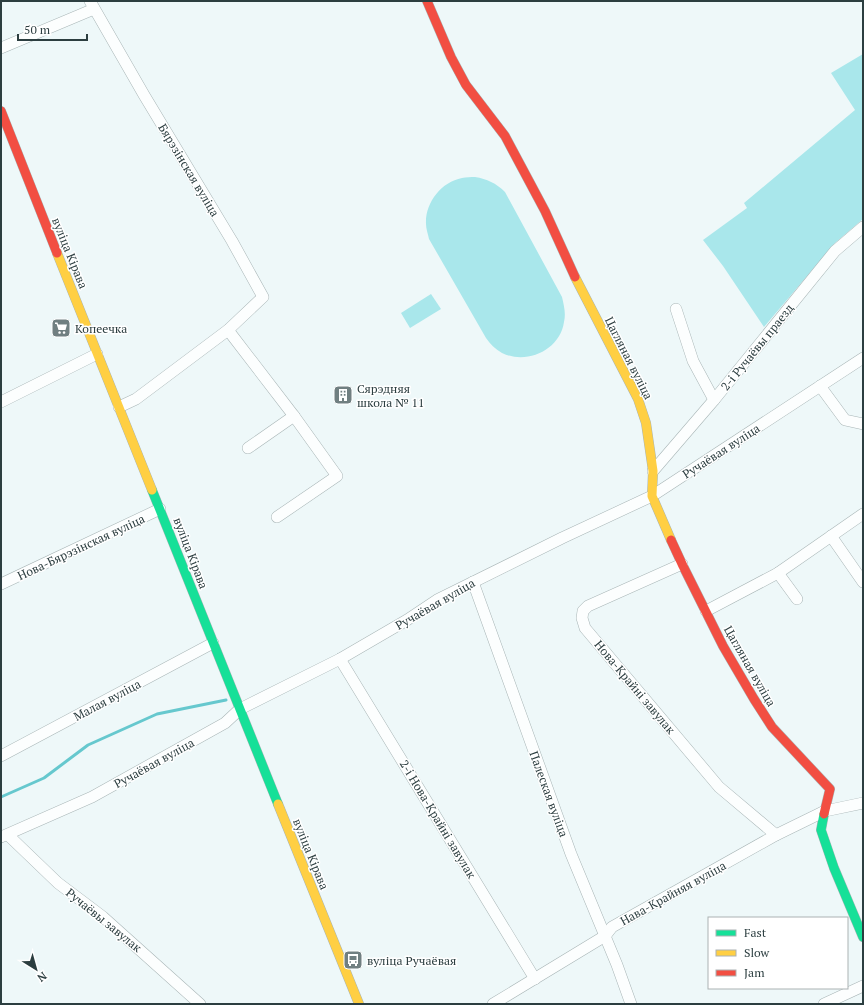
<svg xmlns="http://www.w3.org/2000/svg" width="864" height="1005" font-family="'PT Serif',serif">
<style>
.green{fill:#a9e7eb}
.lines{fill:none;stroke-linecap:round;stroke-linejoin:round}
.stream{stroke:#66c8ce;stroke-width:3}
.street-casing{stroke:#a8b5b6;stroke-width:12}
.fast-casing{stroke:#a8b5b6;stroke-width:10}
.slow-casing{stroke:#a8b5b6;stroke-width:10}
.jam-casing{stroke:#a8b5b6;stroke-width:10}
.street{stroke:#fcfefe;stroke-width:11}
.fast{stroke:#16e098;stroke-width:9}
.slow{stroke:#ffcf43;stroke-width:9}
.jam{stroke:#f24e42;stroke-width:9}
.labels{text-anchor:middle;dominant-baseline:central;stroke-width:3;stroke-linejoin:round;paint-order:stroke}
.street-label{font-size:12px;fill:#2c3e40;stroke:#fff}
.poi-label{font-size:12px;fill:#2c3e40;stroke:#fff;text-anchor:start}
</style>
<rect width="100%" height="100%" fill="#eef8f9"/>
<g class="green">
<path d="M863 54V219L835 243 764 327 723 266 703 240 747 208 744 203 855 110 831 73Z"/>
<path d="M475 177C487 179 496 183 505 192L562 297C564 306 566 313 564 322 560 350 527 365 502 353 495 349 490 344 486 338L429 239C428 234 426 229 426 224 425 203 441 182 462 178 466 177 471 177 475 177Z"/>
<path d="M431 294 441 309 410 328 401 313Z"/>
</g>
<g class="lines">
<path class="stream" d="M1 797 44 778 88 745 157 714 226 700"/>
<g class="street-casing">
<g id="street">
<path d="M90 1 144 95 232 241 263 297 228 330 136 399 119 407"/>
<path d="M1 48 94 9"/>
<path d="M676 309 693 361 714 400"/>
<path d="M228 330 294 416 337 476 277 517"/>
<path d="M820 386 845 420 863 424"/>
<path d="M1 402 97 354"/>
<path d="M248 448 294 416"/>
<path d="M653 471 714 400 835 251 863 227"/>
<path d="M831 536 863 582"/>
<path d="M682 564 588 606 583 611 582 618 585 628 719 787 776 835"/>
<path d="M778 573 797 599"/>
<path d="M473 582 571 854 617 965 631 1004"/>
<path d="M1 584 160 509"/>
<path d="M706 611 778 573 863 514"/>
<path d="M340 659 535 979"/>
<path d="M1 756 213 643"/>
<path d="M8 835 58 883 103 917 200 1004"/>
<path d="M1 837 92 797 225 723 240 709 340 659 407 620 437 600 562 538 652 496 863 358"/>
<path d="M493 1004 605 936 612 927 776 835 825 811 863 803"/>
<path d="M824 1004 863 986"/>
</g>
</g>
<g class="fast-casing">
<g id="fast">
<path d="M152 490 278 804"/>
<path d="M824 814 821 830 834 868 863 937"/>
</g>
</g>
<g class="slow-casing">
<g id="slow">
<path d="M57 253 152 490"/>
<path d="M575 277 638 399 646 423 653 471 652 496 671 540"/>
<path d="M278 804 359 1004"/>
</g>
</g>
<g class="jam-casing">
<g id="jam">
<path d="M427 1 451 57 466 85 505 136 545 211 575 277"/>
<path d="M1 111 57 253"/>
<path d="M671 540 683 566 723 646 754 699 772 727 830 789 824 814"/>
</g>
</g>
<use href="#street" class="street"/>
<use href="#fast" class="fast"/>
<use href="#slow" class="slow"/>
<use href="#jam" class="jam"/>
</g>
<defs>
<g id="supermarket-square" transform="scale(1)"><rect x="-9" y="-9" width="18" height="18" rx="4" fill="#707f81" stroke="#fff"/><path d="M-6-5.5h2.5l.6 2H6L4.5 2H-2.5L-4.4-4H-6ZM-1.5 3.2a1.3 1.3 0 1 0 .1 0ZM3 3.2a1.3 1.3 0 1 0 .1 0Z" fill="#fff"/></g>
<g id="building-square" transform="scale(1)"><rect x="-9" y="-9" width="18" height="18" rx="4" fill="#707f81" stroke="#fff"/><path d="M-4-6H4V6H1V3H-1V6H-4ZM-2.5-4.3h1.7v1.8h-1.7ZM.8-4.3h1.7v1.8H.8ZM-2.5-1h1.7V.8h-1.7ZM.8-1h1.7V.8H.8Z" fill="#fff"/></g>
<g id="bus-square" transform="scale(1)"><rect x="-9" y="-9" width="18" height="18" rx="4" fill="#707f81" stroke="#fff"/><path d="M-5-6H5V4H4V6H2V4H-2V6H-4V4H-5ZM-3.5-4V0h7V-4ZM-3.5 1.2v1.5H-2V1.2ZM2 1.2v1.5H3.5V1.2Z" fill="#fff"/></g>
</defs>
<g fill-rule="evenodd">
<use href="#supermarket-square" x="61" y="328"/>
<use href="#building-square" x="343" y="395"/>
<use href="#bus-square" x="353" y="960"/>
</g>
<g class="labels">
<g class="street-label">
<text transform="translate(189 170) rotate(59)">Бярэзінская вуліца</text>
<text transform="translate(70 253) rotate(68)">вуліца Кірава</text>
<text transform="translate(757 347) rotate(-51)">2-і Ручаёвы праезд</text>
<text transform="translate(629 358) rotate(63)">Цагляная вуліца</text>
<text transform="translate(721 451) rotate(-33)">Ручаёвая вуліца</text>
<text transform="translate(81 547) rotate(-25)">Нова-Бярэзінская вуліца</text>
<text transform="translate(191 553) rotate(69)">вуліца Кірава</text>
<text transform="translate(435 604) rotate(-30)">Ручаёвая вуліца</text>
<text transform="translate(750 666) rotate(60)">Цагляная вуліца</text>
<text transform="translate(635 687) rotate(50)">Нова-Крайні завулак</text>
<text transform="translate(107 700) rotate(-28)">Малая вуліца</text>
<text transform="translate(154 763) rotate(-29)">Ручаёвая вуліца</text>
<text transform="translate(549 794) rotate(70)">Палеская вуліца</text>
<text transform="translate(438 819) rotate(59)">2-і Нова-Крайні завулак</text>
<text transform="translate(311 854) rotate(68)">вуліца Кірава</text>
<text transform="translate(673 893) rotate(-29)">Нава-Крайняя вуліца</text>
<text transform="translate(104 920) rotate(39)">Ручаёвы завулак</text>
</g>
<g class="poi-label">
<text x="75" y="328">Копеечка</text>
<text x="357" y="388">Сярэдняя<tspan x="357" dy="14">школа № 11</tspan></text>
<text x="367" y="960">вуліца Ручаёвая</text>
</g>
</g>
<rect width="864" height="1005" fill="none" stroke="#2c3e40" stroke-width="4"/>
<rect x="708" y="917" width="140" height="72" fill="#ffffff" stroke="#abb2b3"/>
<rect x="716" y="930" width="20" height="6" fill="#16e098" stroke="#abb2b3"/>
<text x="744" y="937" font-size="12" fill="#2c3e40">Fast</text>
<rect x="716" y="950" width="20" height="6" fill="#ffcf43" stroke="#abb2b3"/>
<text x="744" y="957" font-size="12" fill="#2c3e40">Slow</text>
<rect x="716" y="970" width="20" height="6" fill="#f24e42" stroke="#abb2b3"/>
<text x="744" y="977" font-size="12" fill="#2c3e40">Jam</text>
<g transform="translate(36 969) rotate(143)" stroke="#ffffff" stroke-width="3" paint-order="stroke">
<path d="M0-3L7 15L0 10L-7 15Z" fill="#2c3e40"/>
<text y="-6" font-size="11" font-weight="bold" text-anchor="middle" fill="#2c3e40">N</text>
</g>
<path d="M18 34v6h69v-6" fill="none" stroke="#2c3e40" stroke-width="2"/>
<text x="24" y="34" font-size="12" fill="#2c3e40" stroke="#ffffff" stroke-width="3" paint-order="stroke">50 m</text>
</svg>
